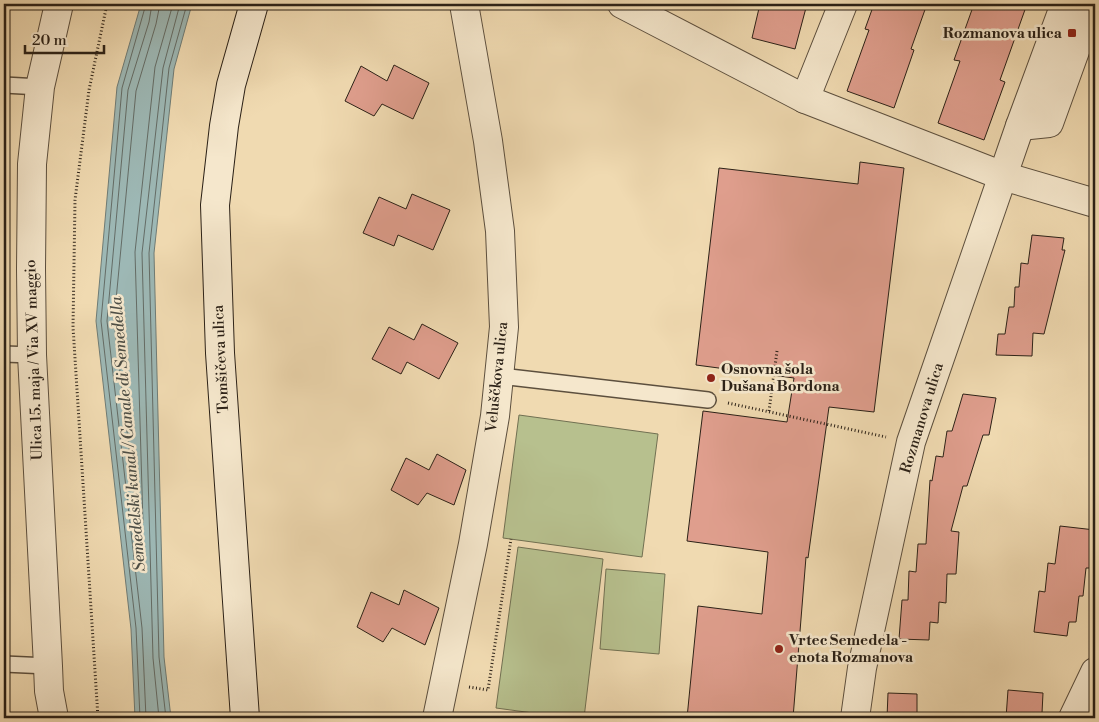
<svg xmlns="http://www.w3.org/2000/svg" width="1099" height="722" font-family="'Libre Bodoni',serif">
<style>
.green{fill:#b7c08e;stroke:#717052}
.water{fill:#9db8b5;stroke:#6f7c76}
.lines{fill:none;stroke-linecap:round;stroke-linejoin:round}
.shore{stroke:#646c66;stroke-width:1}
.building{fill:#df9e8d;stroke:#2b2117}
.lane-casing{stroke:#5c4f3e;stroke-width:18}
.street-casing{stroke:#5c4f3e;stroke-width:30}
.secondary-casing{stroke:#2b2117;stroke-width:30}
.path{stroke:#2b2117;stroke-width:3;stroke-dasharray:1 2.5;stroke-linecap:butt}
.lane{stroke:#f5e7cc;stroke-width:15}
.street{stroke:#f5e7cc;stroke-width:28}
.secondary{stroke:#f5e7cc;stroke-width:28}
.poi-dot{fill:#8f2418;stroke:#f5e7cc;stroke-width:2}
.labels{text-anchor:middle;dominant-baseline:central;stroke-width:5;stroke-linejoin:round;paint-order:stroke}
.poi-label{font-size:15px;font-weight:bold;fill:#2b2117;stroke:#f5e7cc;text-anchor:start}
.street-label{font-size:15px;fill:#2b2117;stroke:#f5e7cc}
.water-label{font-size:16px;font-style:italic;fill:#4d4e46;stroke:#f5e7cc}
</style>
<rect width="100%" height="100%" fill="#f0dab1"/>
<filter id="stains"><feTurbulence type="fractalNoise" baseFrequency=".004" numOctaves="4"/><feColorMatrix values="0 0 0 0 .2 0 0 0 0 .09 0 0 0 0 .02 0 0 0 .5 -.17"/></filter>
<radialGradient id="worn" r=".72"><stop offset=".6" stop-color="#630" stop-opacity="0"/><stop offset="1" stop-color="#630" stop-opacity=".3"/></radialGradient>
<g class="green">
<path d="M519 415 658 434 642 557 503 538Z"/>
<path d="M518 547 603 559 584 718H570L496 708Z"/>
<path d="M606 569 665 574 659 654 600 649Z"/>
</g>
<path class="water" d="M141 4H192L174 69 154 253 164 657 171 718H135L131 629 96 321 117 87Z"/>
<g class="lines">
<g class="shore">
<path d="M160 4 156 24 136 91 114 321 138 524 140 526 143 523 135 252 155 67 173 4"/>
<path d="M140 718 136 628 101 321 122 88 146 4"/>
<path d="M146 718 142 628 107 321 128 90 149 22 152 4"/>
<path d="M159 718 153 658 142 253 163 68 180 4"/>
<path d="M166 718 159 657 149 253 169 68 187 4"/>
</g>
</g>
<g class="building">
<path d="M760 4H807L795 49 752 38Z"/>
<path d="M874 4H927L911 49 914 50 894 108 847 91 869 30 865 29Z"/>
<path d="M974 4H1027L1000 80 1005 82 984 140 938 123 960 61 954 60Z"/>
<path d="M394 65 429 83 413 119 382 104 374 116 345 101 361 66 387 81Z"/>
<path d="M860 162 904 168 874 412 829 407 808 558 806 557 793 718H687L698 606 762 614 768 552 687 541 703 411 787 422 794 378 696 365 719 168 858 184Z"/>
<path d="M412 194 450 210 433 250 398 235 394 246 363 233 379 197 406 209Z"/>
<path d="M1032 235 1064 238 1062 250H1065L1044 334 1033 333 1032 356 996 355 998 334H1005L1009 307H1014L1015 287H1019L1021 263 1028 264Z"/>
<path d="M422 324 458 343 439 379 407 362 401 374 372 359 389 327 414 340Z"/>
<path d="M963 394 996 398 989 435H983L967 486H963L951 531 959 532 956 574H947L946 603 939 602 938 623 930 622 929 640 899 639 902 600H908L909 571 916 572 918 544H926L930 480 932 481 936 456 943 457 947 431H952Z"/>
<path d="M437 454 466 470 454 505 427 493 418 505 391 490 406 458 429 470Z"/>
<path d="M1060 526 1095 530 1093 568H1086L1083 596H1079L1076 622H1069L1067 636 1034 632 1039 591 1045 592 1048 563 1055 564Z"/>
<path d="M404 590 439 608 425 645 392 628 383 642 357 627 371 592 399 605Z"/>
<path d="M1008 690 1043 693 1042 713H1037L1036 718H1006Z"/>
<path d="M888 693 917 694V718H887Z"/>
</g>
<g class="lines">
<g class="lane-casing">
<g id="lane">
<path d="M4 85 40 87"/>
<path d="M4 354 32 355"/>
<path d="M500 376 708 400"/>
<path d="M4 664 48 666"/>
</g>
</g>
<g class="street-casing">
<g id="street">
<path d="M622 4 805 99 1003 176 1095 203"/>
<path d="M805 99 843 4"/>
<path d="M1020 126 1049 123 1092 4"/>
<path d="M54 718 49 691 48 666 32 355 31 269 32 164 40 87 59 4"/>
<path d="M437 718 473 544 495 416 504 327 500 231 488 141 464 4"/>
<path d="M855 718 862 668 911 442 1020 126 1065 4"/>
<path d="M1073 718 1095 672"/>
</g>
</g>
<g class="secondary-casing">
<path id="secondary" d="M245 718 220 353 215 205 224 126 231 85 254 4"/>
</g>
<g class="path">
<path d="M728 403 886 437"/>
<path d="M769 411 777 351"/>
<path d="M469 687 488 690 511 539"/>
<path d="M98 718 73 327 75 200 89 90 107 4"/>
</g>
<use href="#lane" class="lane"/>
<use href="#street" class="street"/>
<use href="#secondary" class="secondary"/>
</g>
<g class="poi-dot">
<rect x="1067" y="28" width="10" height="10" rx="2.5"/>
<circle cx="711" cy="378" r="5"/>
<circle cx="779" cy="649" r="5"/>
</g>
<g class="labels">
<g class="poi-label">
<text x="1062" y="33" text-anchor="end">Rozmanova ulica</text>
<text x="721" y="369">Osnovna šola<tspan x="721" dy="17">Dušana Bordona</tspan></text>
<text x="789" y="640">Vrtec Semedela -<tspan x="789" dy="17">enota Rozmanova</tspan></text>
</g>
<g class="street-label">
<text transform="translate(221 359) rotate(-93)">Tomšičeva ulica</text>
<text transform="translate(34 360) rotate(-92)">Ulica 15. maja / Via XV maggio</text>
<text transform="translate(497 377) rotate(-84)">Veluščkova ulica</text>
<text transform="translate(922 418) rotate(-73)">Rozmanova ulica</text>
</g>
<g class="water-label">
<text transform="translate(128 434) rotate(-95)">Semedelski kanal / Canale di Semedella</text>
</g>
</g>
<rect width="1099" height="722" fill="none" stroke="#f0dab1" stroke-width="20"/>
<rect x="5" y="5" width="1089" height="712" fill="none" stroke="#2b2117" stroke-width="2.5"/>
<rect x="10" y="10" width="1079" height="702" fill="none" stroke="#2b2117"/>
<path d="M25 45v8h79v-8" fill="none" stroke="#2b2117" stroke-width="2.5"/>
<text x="32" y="45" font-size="15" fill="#2b2117" stroke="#f5e7cc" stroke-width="4" paint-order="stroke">20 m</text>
<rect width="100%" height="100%" filter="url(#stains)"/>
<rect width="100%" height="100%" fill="url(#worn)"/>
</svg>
